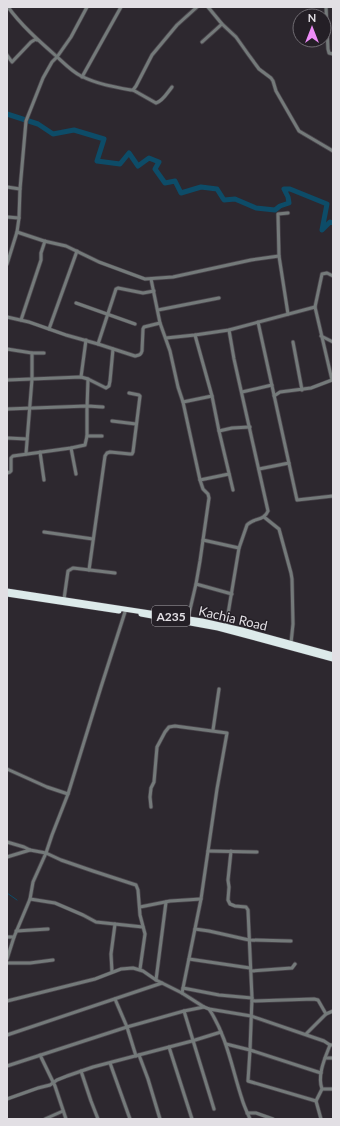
<svg xmlns="http://www.w3.org/2000/svg" width="340" height="1126" font-family="Lato,sans-serif">
<style>
.lines{fill:none;stroke-linecap:round;stroke-linejoin:round}
.stream{stroke:#0d4c68;stroke-width:1}
.river{stroke:#0d4c68;stroke-width:5}
.street-casing{stroke:#4a454c;stroke-width:4.5}
.highway-casing{stroke:#4a454c;stroke-width:6}
.street{stroke:#747a7a;stroke-width:3}
.highway{stroke:#dceaea;stroke-width:5}
.labels{text-anchor:middle;dominant-baseline:central;stroke-width:3;stroke-linejoin:round;paint-order:stroke}
.shield{fill:#241f26;stroke:#a9a5ab;stroke-width:1}
.shield-label{font-size:12px;font-weight:bold;fill:#e2dfe4}
.street-label{font-size:13px;fill:#e2dfe4;stroke:#241f26}
</style>
<rect width="100%" height="100%" fill="#2d282f"/>
<g class="lines">
<path class="stream" d="M7 893 17 900"/>
<path class="river" d="M7 114 38 124 53 134 74 130 104 139 97 161 120 164 129 153 138 166 149 158 159 162 155 169 165 183 175 181 181 193 201 187 217 189 224 200 235 199 256 208 275 210 280 206 289 203 288 197 284 189H290L327 204 322 230 330 222 333 223"/>
<g class="street-casing">
<g id="street">
<path d="M8 7C21 25 38 40 55 55 63 62 71 71 81 76 97 84 114 87 131 90H133L136 86 152 55 177 25 197 7"/>
<path d="M208 7 222 24 236 37 248 54 259 69 271 78 273 81 276 91 299 131 333 151"/>
<path d="M326 7 328 49 329 53 333 54"/>
<path d="M202 42 222 24"/>
<path d="M7 55 12 62 31 42 36 39 37 40"/>
<path d="M82 77 121 7"/>
<path d="M133 90 156 103C163 101 167 93 172 87"/>
<path d="M7 187 20 189"/>
<path d="M7 217 19 218"/>
<path d="M17 232 44 241 66 246 99 262 145 279 173 277 251 260 279 256 288 314"/>
<path d="M279 256 278 214 288 213"/>
<path d="M7 264 17 232 19 218 20 189 26 121 43 78 52 62 57 57 71 37 87 7"/>
<path d="M333 276 327 273 322 274 315 307 332 380H333"/>
<path d="M151 279 160 323 170 351 178 387 183 402 200 480 229 474"/>
<path d="M76 303 135 324"/>
<path d="M158 310 219 298"/>
<path d="M7 317 29 322 66 335 98 344 135 356C139 355 141 355 142 351L143 329 144 327 160 323"/>
<path d="M21 320 41 260V253L45 241"/>
<path d="M258 322 297 500 333 496"/>
<path d="M49 329 77 251"/>
<path d="M195 335 212 396 219 431 233 490"/>
<path d="M321 336 333 342"/>
<path d="M166 338 195 335 229 330 315 307"/>
<path d="M293 342 302 390"/>
<path d="M98 344 116 289 118 288 143 293 154 291"/>
<path d="M7 349 32 353H44"/>
<path d="M81 377 86 340"/>
<path d="M7 380 81 377 88 379 106 388 109 386 110 381 113 349"/>
<path d="M242 392 272 385"/>
<path d="M274 396 280 392 311 388 332 380"/>
<path d="M183 402 212 396"/>
<path d="M7 409 87 406 103 407"/>
<path d="M112 421 136 424"/>
<path d="M219 431 232 428 250 427"/>
<path d="M87 436H102"/>
<path d="M7 438 27 439"/>
<path d="M71 448 76 474"/>
<path d="M40 452 44 480"/>
<path d="M26 454 32 379V353"/>
<path d="M259 469 289 463"/>
<path d="M7 473 10 472 11 471V458L13 456 71 448 85 445 87 436V409L88 379"/>
<path d="M264 517 279 529 291 573 292 579 293 624 291 643"/>
<path d="M44 532 93 539"/>
<path d="M203 540 239 548"/>
<path d="M89 570 105 456 107 453 110 452 130 454H132L133 452 140 396 139 395 129 393"/>
<path d="M196 584 232 594"/>
<path d="M64 599 68 571 73 568 115 573"/>
<path d="M188 618 196 584 200 561 209 498 208 494 203 489 200 480"/>
<path d="M226 626 239 548 247 525C253 518 264 521 268 511L234 359 229 330"/>
<path d="M213 730 219 689"/>
<path d="M7 769 47 787 68 794"/>
<path d="M151 807 150 797 151 788 154 782 157 747 165 732 169 727 175 726 227 733 217 789 201 899 182 993"/>
<path d="M7 842 24 847 30 850 46 853 61 860 93 871 136 885 138 890 140 915 145 934 140 969"/>
<path d="M208 851 257 852"/>
<path d="M231 851 228 880 229 887 228 900 230 904 235 906 246 907 248 910 252 998 250 1050 248 1081 316 1101"/>
<path d="M7 857 30 850"/>
<path d="M30 899 55 903 83 915 96 922 143 927"/>
<path d="M140 907 170 901 201 899"/>
<path d="M195 929 209 931 249 940 291 941"/>
<path d="M16 931 48 929"/>
<path d="M7 937H14"/>
<path d="M7 959 14 937 30 899 33 882 46 853 52 835 68 794 101 687 125 612"/>
<path d="M189 959 250 968"/>
<path d="M7 963H30L53 960"/>
<path d="M251 971 292 968 295 964"/>
<path d="M112 972 111 954 115 924"/>
<path d="M156 980 166 902"/>
<path d="M183 988 219 995 252 998"/>
<path d="M115 999 127 1027 136 1056"/>
<path d="M7 1001 95 979 121 969 133 968 143 971 156 980 182 993 204 1007 209 1009 251 1016 324 1041 330 1045H333"/>
<path d="M252 1001 314 999 318 1000 326 1014"/>
<path d="M209 1009C227 1036 232 1069 242 1099 244 1106 247 1112 250 1119"/>
<path d="M184 1011 214 1109"/>
<path d="M306 1034 326 1014 333 1011"/>
<path d="M7 1035 162 983"/>
<path d="M226 1044 250 1050 321 1073"/>
<path d="M169 1047 192 1119"/>
<path d="M40 1055 55 1086 66 1119"/>
<path d="M139 1055 148 1079 160 1119"/>
<path d="M325 1058H333"/>
<path d="M110 1063 130 1119"/>
<path d="M7 1066 127 1027 184 1011 204 1007"/>
<path d="M81 1071 91 1101 98 1119"/>
<path d="M322 1089H333"/>
<path d="M7 1099 38 1088 50 1085 57 1080 67 1076 93 1067 192 1041 221 1032"/>
<path d="M247 1113H256L273 1119"/>
<path d="M45 1119 63 1111"/>
<path d="M321 1119 316 1101 322 1089C317 1075 325 1058 330 1045"/>
</g>
</g>
<g class="highway-casing">
<g id="highway">
<path d="M7 591 202 621 242 630 333 655"/>
<path d="M7 594 119 611"/>
<path d="M141 614 218 628 333 659"/>
</g>
</g>
<use href="#street" class="street"/>
<use href="#highway" class="highway"/>
</g>
<g class="labels">
<rect class="shield" x="152" y="606" width="38" height="20" rx="3"/>
<g class="shield-label">
<text x="171" y="616">A235</text>
</g>
<g class="street-label">
<text transform="translate(233 618) rotate(13)">Kachia Road</text>
</g>
</g>
<rect width="340" height="1126" fill="none" stroke="#e2dfe4" stroke-width="16"/>
<g transform="translate(312 28)"><circle r="19" fill="#241f26" stroke="#706c72"/>
<path d="M0-3L7 15L0 10L-7 15Z" fill="#ee8cf8"/>
<text y="-6" font-size="11" font-weight="bold" text-anchor="middle" fill="#e2dfe4">N</text>
</g>
</svg>
